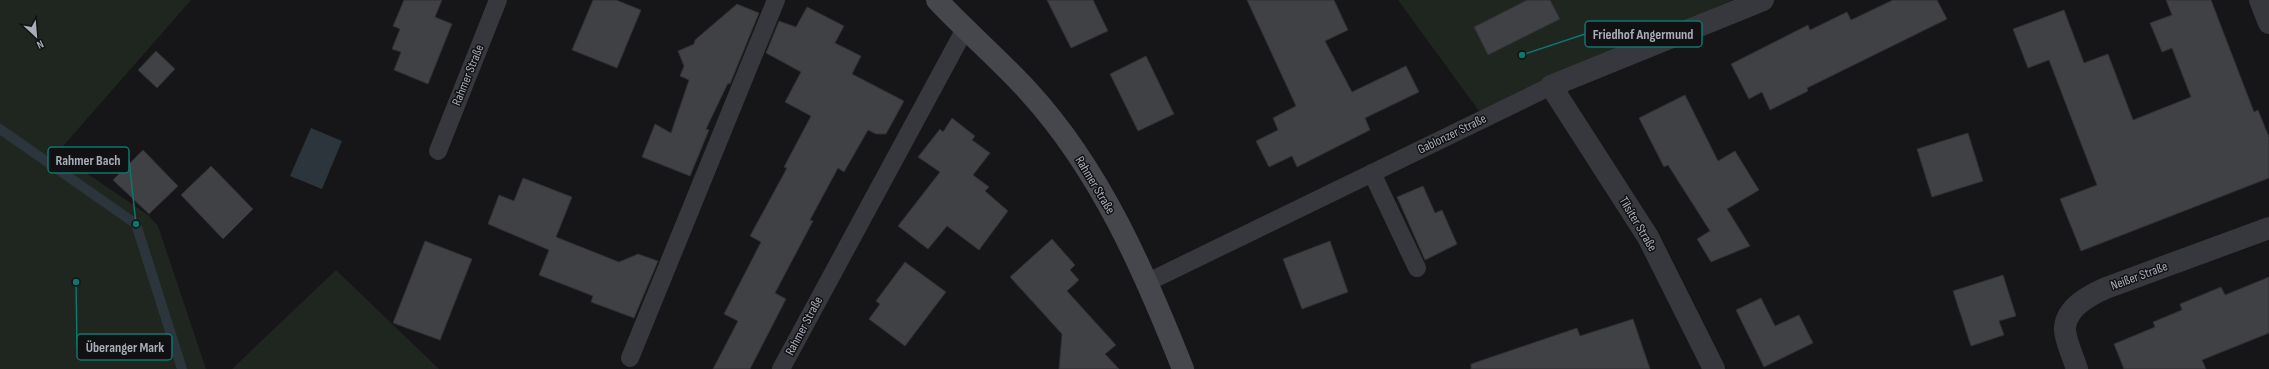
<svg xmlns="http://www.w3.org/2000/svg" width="2269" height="369" font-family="'Sofia Sans Condensed',sans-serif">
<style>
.green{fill:#1e261f;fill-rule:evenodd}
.water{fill:#2c353c}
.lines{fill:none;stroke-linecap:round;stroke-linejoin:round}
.stream{stroke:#2c353c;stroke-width:10}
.building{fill:#404145;stroke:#303034}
.lane{stroke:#37383d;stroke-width:18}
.street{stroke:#37383d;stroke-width:22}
.secondary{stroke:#45474d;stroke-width:22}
.labels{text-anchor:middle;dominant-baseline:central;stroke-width:3;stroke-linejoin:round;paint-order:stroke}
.street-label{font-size:13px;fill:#a8adb8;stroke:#111113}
.leader{fill:none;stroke:#0f766e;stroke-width:1.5}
.callout-dot{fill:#0f766e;stroke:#111113;stroke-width:1.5}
.callout{fill:#111113;stroke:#0f766e;stroke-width:1.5}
.callout-label{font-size:14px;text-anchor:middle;font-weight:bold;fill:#a8adb8}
</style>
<rect width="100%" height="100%" fill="#161618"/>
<g class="green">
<path d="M0 0H191L57 153 148 215 158 226 206 369H0ZM117 208 139 223 166 310 148 273 133 227 122 219Z"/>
<path d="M1398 0H1732L1479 111Z"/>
<path d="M336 270 439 369H232Z"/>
</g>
<path class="water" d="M311 128 342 141 322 189 290 176Z"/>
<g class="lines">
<path class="stream" d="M0 129 136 224 182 369"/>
</g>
<g class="building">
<path d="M404 0H442L435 17 452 24 428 84 394 70 401 52 392 49 400 29 393 26Z"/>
<path d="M593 0H616L641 10 617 68 572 50Z"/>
<path d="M1047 0H1093L1108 31 1071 48Z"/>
<path d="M1247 0H1334L1348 30 1325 41 1352 92 1406 66 1419 92 1365 118 1370 130 1297 167 1292 156 1269 167 1256 141 1278 130 1273 118 1296 106Z"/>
<path d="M1527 0H1550L1560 19 1488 55 1474 27Z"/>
<path d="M1893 0H1937L1947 19 1807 88 1808 91 1770 110 1762 92 1749 99 1731 64 1808 25 1810 30 1847 12 1851 20Z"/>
<path d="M2166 0H2211L2254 112 2258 110 2269 137V178L2081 251 2060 199 2097 185 2049 60 2028 68 2013 29 2064 10 2084 63 2108 54 2133 120 2191 97 2172 48 2162 52 2150 23 2172 15Z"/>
<path d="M737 4 759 13 730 84 728 83 706 129 709 130 690 176 642 157 655 124 671 133 689 80 680 76 684 66 678 51 694 44 695 40Z"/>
<path d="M807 7 844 26 835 43 861 56 852 74 904 101 886 134H876L868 130 844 172 838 168 810 220 813 221 775 293 786 299 750 369H713L738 321 724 314 761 242 750 236 787 168 784 167 811 116 785 102 801 72 766 53 779 21 796 27Z"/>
<path d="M156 51 175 69 157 88 138 70Z"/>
<path d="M1146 56 1174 114 1138 131 1110 74Z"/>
<path d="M1685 95 1718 161 1735 151 1759 190 1727 209 1750 246 1711 262 1697 239 1710 231 1668 165 1664 167 1639 118Z"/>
<path d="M952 118 975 136 972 140 990 153 973 175 989 187 985 191 1008 211 979 250 947 226 928 249 898 226 940 172 918 157 940 129 943 132Z"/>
<path d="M1968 133 1983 181 1932 197 1917 149Z"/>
<path d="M143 150 178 186 149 214 113 180Z"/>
<path d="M211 166 253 209 223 239 181 195Z"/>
<path d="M523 178 572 197 556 237 619 262 638 254 658 261 634 318 591 302 593 296 539 275 549 250 488 224 499 195 514 201Z"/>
<path d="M1423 186 1435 213 1442 210 1457 244 1425 260 1397 197Z"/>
<path d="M1052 239 1075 265 1070 270 1079 280 1067 291 1116 345 1105 354 1119 369H1059L1062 334 1010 277Z"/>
<path d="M425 241 472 259 440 340 393 323Z"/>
<path d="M1330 241 1348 292 1302 309 1283 259Z"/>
<path d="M905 262 946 292 905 346 869 319 880 304 876 301Z"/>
<path d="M2003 275 2016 316 1999 321 2004 335 1971 346 1953 291Z"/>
<path d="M2269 277V333L2202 360 2206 369H2124L2114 344 2155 327 2153 322 2182 310 2180 304 2221 287 2225 295Z"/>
<path d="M1761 298 1775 326 1799 315 1813 343 1764 367 1736 310Z"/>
<path d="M1633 319 1650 369H1471V364L1577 328 1580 336Z"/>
</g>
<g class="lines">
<g class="lane">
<path d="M438 151 498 0"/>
<path d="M1372 173 1417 268"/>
<path d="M1148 282 1551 86"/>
<path d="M630 358 776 0"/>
<path d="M781 369 965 29"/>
</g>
<g class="street">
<path d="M2260 0 2269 23"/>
<path d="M1714 369 1648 237 1551 86 1763 0"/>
<path d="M2077 369C2074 359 2064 337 2065 327 2067 307 2090 295 2106 288L2269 228"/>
</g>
<path class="secondary" d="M937 0C967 32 1000 60 1029 92 1101 171 1144 271 1183 369"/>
</g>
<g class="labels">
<g class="street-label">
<text transform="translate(468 75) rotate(-68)">Rahmer Straße</text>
<text transform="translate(1452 134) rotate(-26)">Gablonzer Straße</text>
<text transform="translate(1095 185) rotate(59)">Rahmer Straße</text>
<text transform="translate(1638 224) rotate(59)">Tilsiter Straße</text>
<text transform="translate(2139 276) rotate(-20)">Neißer Straße</text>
<text transform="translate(804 326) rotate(-62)">Rahmer Straße</text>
</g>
</g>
<path class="leader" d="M1522 55L1585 34M136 224L129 160M76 282L77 347"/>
<g class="callout-dot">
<circle cx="1522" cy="55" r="4"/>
<circle cx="136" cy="224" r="4"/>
<circle cx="76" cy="282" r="4"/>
</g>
<g class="callout">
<rect x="1585" y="21" width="117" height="26" rx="4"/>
<rect x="48" y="147" width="81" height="26" rx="4"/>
<rect x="77" y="334" width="95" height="26" rx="4"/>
</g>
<g class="callout-label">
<text x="1643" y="39">Friedhof Angermund</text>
<text x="88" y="165">Rahmer Bach</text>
<text x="125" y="352">Überanger Mark</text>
</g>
<g transform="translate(36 36) rotate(154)" stroke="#111113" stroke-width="3" paint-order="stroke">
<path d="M0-3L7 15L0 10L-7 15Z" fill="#a8adb8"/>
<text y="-6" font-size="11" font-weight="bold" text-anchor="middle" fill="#a8adb8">N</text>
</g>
</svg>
